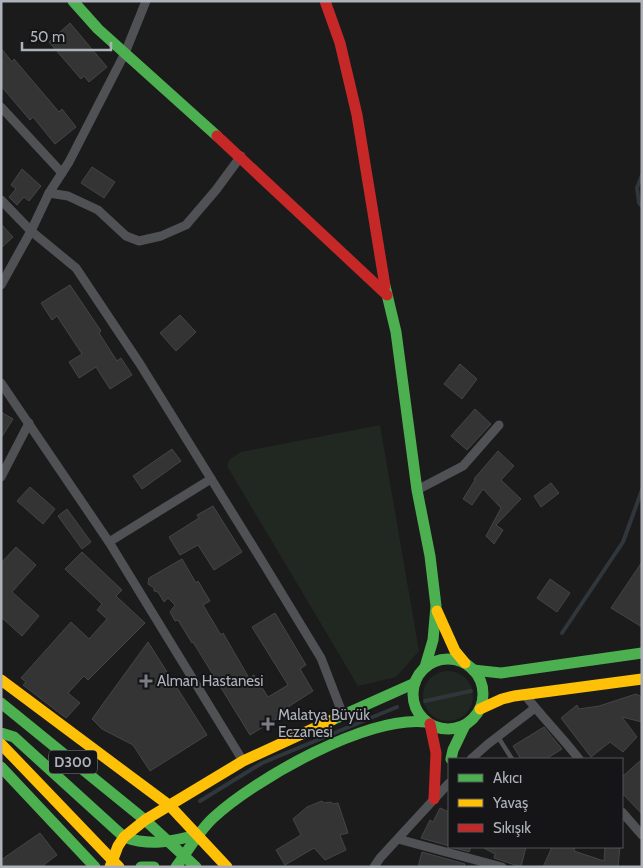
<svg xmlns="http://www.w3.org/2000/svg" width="643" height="868" font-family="Cabin,sans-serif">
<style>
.green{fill:#212822}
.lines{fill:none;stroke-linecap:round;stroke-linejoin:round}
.stream{stroke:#2f373d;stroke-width:4}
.building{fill:#343435;stroke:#444547}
.lane{stroke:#505154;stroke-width:4.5}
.street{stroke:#505154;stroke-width:9}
.fast{stroke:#4caf50;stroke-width:11}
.slow{stroke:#ffc107;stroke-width:11}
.jam{stroke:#c62828;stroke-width:11}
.poi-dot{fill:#7b7d83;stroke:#151518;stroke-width:2}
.labels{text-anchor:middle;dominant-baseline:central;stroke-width:4;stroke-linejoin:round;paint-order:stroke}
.shield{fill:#151518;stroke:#80838a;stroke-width:1}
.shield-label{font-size:14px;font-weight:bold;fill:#aeb2bb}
.poi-label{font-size:15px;fill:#aeb2bb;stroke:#151518;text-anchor:start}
</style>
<rect width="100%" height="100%" fill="#1b1b1b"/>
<g class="green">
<path d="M380 425 419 651 396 677 358 686 227 466 230 459 241 452Z"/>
<circle cx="448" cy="696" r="25"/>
</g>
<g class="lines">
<g class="stream">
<path d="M642 175 637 188 639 203 642 206"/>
<path d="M562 633 623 542 642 490"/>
<path d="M425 701 471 691"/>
<path d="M200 801 262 763 397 707"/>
</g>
</g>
<g class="building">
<path d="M70 23 107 67 89 82 84 76 81 79 49 42Z"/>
<path d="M1 48 12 62 14 59 59 112 62 109 76 127 55 144 33 117 30 120 1 86Z"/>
<path d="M92 167 115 182 104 198 81 183Z"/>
<path d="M22 169 41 186 29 201 24 197 17 205 9 197 16 189 11 185Z"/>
<path d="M1 224 13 237 1 248Z"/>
<path d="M70 285 101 331 99 333 117 361 121 358 132 375 110 389 96 367 79 378 69 362 82 354 57 316 52 320 41 303Z"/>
<path d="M180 315 196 332 176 351 160 333Z"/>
<path d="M460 364 477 379 462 399 444 384Z"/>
<path d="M475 409 491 424 467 450 451 436Z"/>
<path d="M1 412 13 419 1 438Z"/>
<path d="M172 449 181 461 142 489 133 476Z"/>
<path d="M498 451 514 466 501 480 521 499 496 525 503 530 494 544 486 536 501 508 483 489 472 505 463 499 475 480 474 479Z"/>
<path d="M551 483 559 493 541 507 534 496Z"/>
<path d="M30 487 55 509 43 524 17 501Z"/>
<path d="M213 506 242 552 214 570 198 545 180 555 169 537 199 518 197 515Z"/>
<path d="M67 509 91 542 82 549 58 516Z"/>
<path d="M16 547 36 565 12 592 39 616 22 636 1 617V563Z"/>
<path d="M82 552 122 590 116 596 145 623 88 680 84 676 68 693 80 703 66 718 23 685 26 682 21 678 71 622 89 639 107 619 97 610 102 604 65 569Z"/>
<path d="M182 559 196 583 198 581 210 601 203 605 221 635 223 633 249 678 254 675 268 697 288 685 252 627 275 613 306 665 300 669 313 691 277 714 280 717 250 735 193 642 192 643 178 620 175 621 170 612 175 605 168 598 164 602 158 592 154 591V588L148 584 149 578Z"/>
<path d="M642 562V627L611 608Z"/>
<path d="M550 579 570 593 557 612 537 598Z"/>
<path d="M148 642 207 735 150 771 133 745 102 729 92 719Z"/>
<path d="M636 694 642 697V722L622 717 637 737 623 752 610 742 591 757 561 718 577 705 579 709 599 706Z"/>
<path d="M544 727 562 749 546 759H521L513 746Z"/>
<path d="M642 759V814L622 793V777Z"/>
<path d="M322 801 324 803 331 802 333 804 338 803 348 833 340 835 346 850 325 860 314 848 285 865 276 850 301 835 293 819 307 807Z"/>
<path d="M440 808 449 812V846L421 838 430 820 433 822Z"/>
<path d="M40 833 57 855 41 867H1V860Z"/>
<path d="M451 847H471L469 852Z"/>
<path d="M482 847H526L521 867 494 858 495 854Z"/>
<path d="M552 847H575L574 851 604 861 605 847H620L618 867H543Z"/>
<path d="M422 852 465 864 464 867H418Z"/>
</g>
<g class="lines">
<path class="lane" d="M498 737 512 759"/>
<g class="street">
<path d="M1 107 62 173"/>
<path d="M49 193 68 196 98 210 126 236 139 241 161 236 186 225 216 190 241 156"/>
<path d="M1 200 31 231 76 268 140 364 262 561 321 658 343 715"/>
<path d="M1 285 31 231 49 193 69 162 125 53 146 1"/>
<path d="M1 383 109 542 243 761"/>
<path d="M1 477 29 423"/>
<path d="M417 490 463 466 499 425"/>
<path d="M109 542 211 479"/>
<path d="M525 695C542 717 562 737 579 759"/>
<path d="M471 759 488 744 535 708"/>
<path d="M622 812 642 835"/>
<path d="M398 839 502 867"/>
<path d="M374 867 380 858 449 783"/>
</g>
<g class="fast">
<path d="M73 1 98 29 217 136"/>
<path d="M385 286 396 332 417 490 430 556 436 606 433 640 425 667"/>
<circle cx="448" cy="694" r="35"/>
<path d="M473 670 501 673 642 653"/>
<path d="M1 703 145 820 196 867"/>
<path d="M332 720 415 683"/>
<path d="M1 733 14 737 124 837C149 846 171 842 196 835"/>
<path d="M451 759 453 750 465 725"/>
<path d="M1 767 95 867"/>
<path d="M141 867H154"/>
<path d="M176 867C188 851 198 832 213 818 255 779 368 715 426 722"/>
</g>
<g class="slow">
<path d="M437 611 455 651 465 663"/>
<path d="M1 680 170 806 227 867"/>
<path d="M480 709 502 699 514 696 642 679"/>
<path d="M1 744 119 867"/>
<path d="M110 867 118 846 124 837 145 820 243 761 332 720"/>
</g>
<g class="jam">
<path d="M325 1 340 43 357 115 385 286"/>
<path d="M217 136 387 295"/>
<path d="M430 724 436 753 434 799"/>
</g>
</g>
<g class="poi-dot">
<path d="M143.5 673.5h5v5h5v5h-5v5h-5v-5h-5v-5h5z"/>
<path d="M265.5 716.5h5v5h5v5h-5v5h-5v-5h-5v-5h5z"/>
</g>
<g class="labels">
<rect class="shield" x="49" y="750.5" width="48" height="23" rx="4"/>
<g class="shield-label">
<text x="73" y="762">D300</text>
</g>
<g class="poi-label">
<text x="157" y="681">Alman Hastanesi</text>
<text x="278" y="715">Malatya Büyük<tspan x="278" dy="17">Eczanesi</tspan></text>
</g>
</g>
<rect width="643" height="868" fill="none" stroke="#aeb2bb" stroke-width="5"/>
<rect x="448" y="758" width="175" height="90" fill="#151518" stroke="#525459"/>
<rect x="458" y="774" width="25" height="8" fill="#4caf50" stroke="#525459"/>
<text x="493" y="783" font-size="15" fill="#aeb2bb">Akıcı</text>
<rect x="458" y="799" width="25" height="8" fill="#ffc107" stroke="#525459"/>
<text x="493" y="808" font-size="15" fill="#aeb2bb">Yavaş</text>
<rect x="458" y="824" width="25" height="8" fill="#c62828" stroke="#525459"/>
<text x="493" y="833" font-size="15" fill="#aeb2bb">Sıkışık</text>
<path d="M22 42v8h89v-8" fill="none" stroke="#aeb2bb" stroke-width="2.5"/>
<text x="30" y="42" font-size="15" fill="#aeb2bb" stroke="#151518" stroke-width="4" paint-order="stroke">50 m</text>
</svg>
